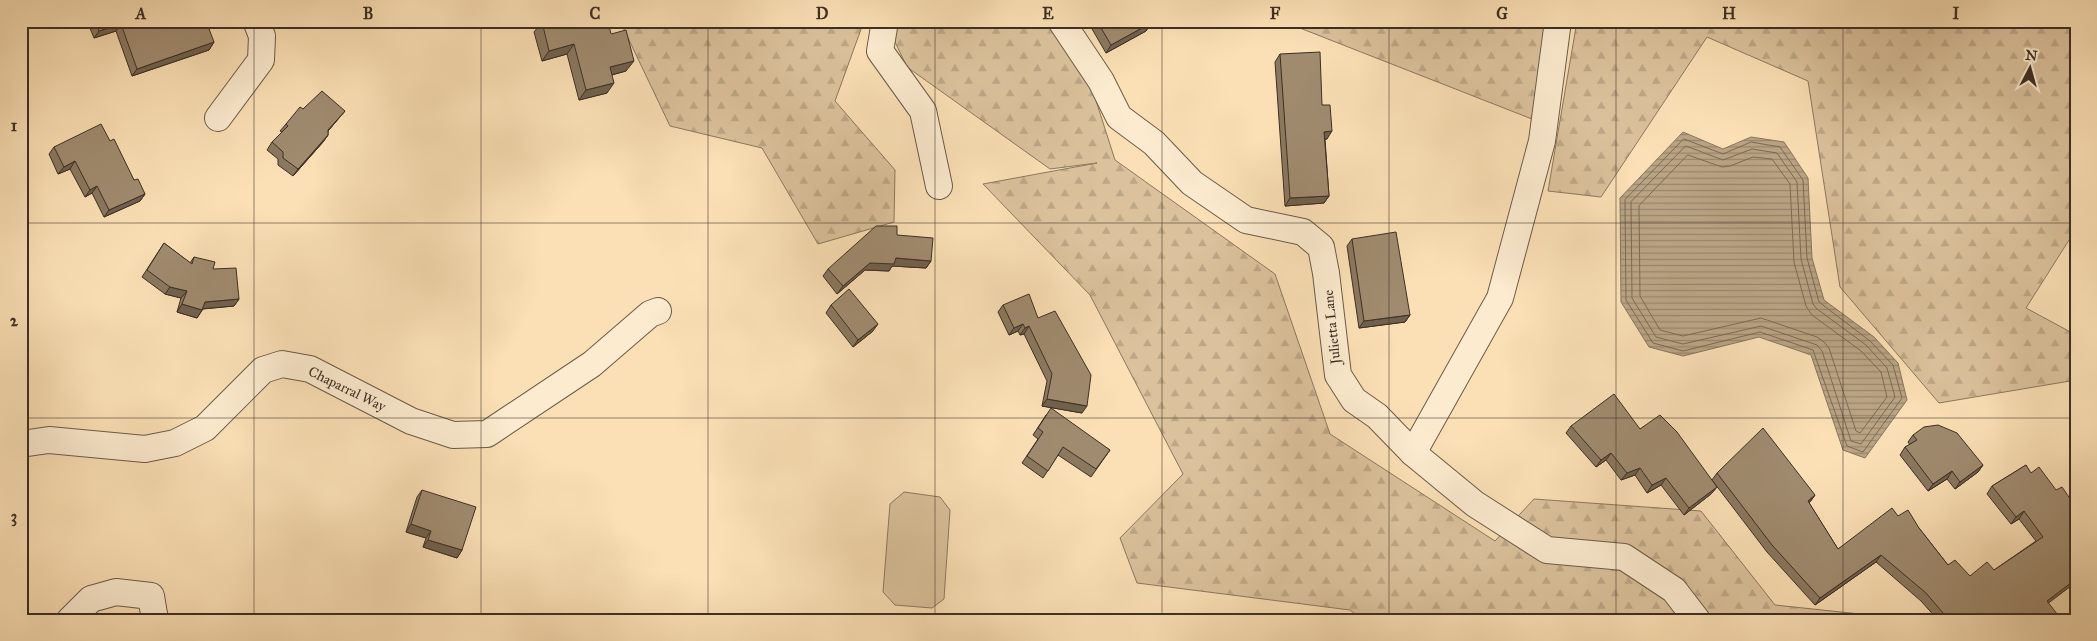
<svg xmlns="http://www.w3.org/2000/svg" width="2097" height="641" font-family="'IM FELL Great Primer',serif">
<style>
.grass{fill:#dbc29c;stroke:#8c7860}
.forest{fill:url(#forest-firs);stroke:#8c7860}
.water{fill:url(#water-rules);stroke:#88755e}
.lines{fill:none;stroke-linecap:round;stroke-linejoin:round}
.shore{stroke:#7c6a54;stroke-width:1}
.minor-casing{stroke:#6c5b48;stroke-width:28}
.minor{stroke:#fcebcf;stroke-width:26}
.wall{fill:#8a785f;stroke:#3d2f24}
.shaded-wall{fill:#70614e;stroke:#3d2f24}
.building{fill:#a08b6f;stroke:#3d2f24}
.grid{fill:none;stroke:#3d2f24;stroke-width:1;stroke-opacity:0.55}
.labels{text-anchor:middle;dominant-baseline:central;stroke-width:4;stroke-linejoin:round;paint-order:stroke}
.street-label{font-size:14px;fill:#3d2f24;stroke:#fcebcf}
.neatline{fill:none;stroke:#3d2f24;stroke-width:2}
.grid-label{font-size:16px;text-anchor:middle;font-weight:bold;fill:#3d2f24}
</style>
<defs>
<pattern id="forest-firs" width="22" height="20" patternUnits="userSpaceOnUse" patternTransform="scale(1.25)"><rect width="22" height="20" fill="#dbc29c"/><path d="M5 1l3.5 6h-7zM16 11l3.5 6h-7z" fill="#bda786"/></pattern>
<pattern id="water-rules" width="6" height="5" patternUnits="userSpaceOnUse" patternTransform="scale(1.25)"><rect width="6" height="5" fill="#baa484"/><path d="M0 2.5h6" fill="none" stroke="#98866c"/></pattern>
</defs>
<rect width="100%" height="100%" fill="#fbe0b5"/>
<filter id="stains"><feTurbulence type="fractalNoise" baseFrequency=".004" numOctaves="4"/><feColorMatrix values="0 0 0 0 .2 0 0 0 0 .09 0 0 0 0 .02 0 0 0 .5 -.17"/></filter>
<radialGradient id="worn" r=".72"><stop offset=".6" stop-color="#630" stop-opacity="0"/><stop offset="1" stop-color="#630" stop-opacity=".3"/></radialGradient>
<path class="grass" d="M904 492 940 497 950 510 944 599 932 608 895 605 883 592 890 504Z"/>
<g class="forest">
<path d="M620 21H864L835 101 895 170 894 222 818 244 762 148 670 126Z"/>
<path d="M885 21H1062L1091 85 1115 160 1275 274 1330 434 1495 541 1534 499 1701 511 1775 605 1916 620H1363L1350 610 1137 583 1120 538 1183 474 1090 295 983 184 1097 163 1050 169 907 67Z"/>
<path d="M1282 21H1538L1544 27 1537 121Z"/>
<path d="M1577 21H2076V229L2026 308 2076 335V380L1939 403 1840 287 1808 81 1707 37 1601 197 1548 191Z"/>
</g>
<path class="water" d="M1683 132 1723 149 1751 137 1784 142 1808 178 1812 258 1824 300 1874 337 1898 363 1907 400 1865 458 1843 450 1811 355 1759 337 1683 356 1649 347 1621 302 1620 198Z"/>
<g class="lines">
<g class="shore">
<path d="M1684 139 1723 154 1751 142 1780 147 1803 180 1807 258 1819 302 1870 341 1893 365 1902 398 1863 452 1847 446 1813 350 1760 332 1683 351 1653 343 1626 300 1625 200Z"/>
<path d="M1686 146 1723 160 1752 149 1777 153 1797 182 1801 259 1813 304 1817 309 1866 345 1887 368 1895 397 1861 444 1851 441 1822 351 1817 345 1761 326 1683 344 1656 337 1632 298 1631 202Z"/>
<path d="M1688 155 1722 167 1730 166 1753 157 1772 159 1790 184 1794 262 1806 306 1812 315 1861 351 1881 372 1887 397 1860 433 1856 431 1829 348 1824 342 1817 337 1761 318 1683 336 1660 330 1640 296 1639 206Z"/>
</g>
<g class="minor-casing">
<g id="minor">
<path d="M885 21 880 51 923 111 939 186"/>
<path d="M1061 21 1101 81 1119 117 1154 143 1192 183 1246 220 1303 232 1321 247 1326 273 1338 375 1354 400 1377 416 1413 453 1475 504 1547 550 1624 557 1674 590 1697 620"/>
<path d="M218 118 261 60 262 36 256 21"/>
<path d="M21 444 49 440 145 449 175 443 205 428 263 370 282 364 310 369 411 421 453 435 487 434 592 364 650 314 658 311"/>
<path d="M1413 453 1500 298 1542 141 1558 21"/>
<path d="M70 620 91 599 116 592 151 596 155 620"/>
</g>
</g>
<use href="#minor" class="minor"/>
</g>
<g class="wall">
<path d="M87 21H194L214 42 209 50 132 76 116 31 94 38Z"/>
<path d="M1079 21H1150L1151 23 1146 31 1106 53 1088 22 1082 25Z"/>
<path d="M542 22 611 34 626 71 612 75 607 93 579 100 567 54 542 61 534 32Z"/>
<path d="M1280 54 1322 105 1327 139H1325L1329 196 1324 203 1285 206 1275 62Z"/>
<path d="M303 109 339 118 328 131V135L323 142 293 176 278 165V159L267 150 272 142 282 132 280 131 286 124Z"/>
<path d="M110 141 134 180 145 194 140 201 104 217 92 193 85 197 70 169 58 174 49 154 54 147Z"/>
<path d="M897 235 931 261 926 268 892 266 889 271 865 270 837 294 823 276 828 269Z"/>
<path d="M1352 239 1410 315 1405 322 1359 328 1347 246Z"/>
<path d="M164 243 190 263 194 257 213 269 239 299 234 306 203 309 197 318 177 312 181 298 165 294 142 277Z"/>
<path d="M831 305 873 331 853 347 826 313Z"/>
<path d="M1003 305 1038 318 1082 413 1042 406 1047 381 1024 334 1020 335 1018 331 1009 335 998 312Z"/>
<path d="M1046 415 1110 450 1091 477 1058 455 1043 478 1022 463 1038 439 1033 435Z"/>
<path d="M1571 426 1640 429 1717 487 1711 494 1684 515 1661 485 1647 493 1635 475 1621 480 1606 460 1596 467 1566 433Z"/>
<path d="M1913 435 1983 465 1978 472 1955 489 1947 479 1928 491 1900 455 1905 447 1910 445 1908 442Z"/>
<path d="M2026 465 2076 582 2048 603 2060 620H1938L1921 601 1876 562 1815 605 1767 552 1712 480 1717 473 1815 495 1809 503 1838 549 1898 516 1919 528 1948 565 1970 576 1994 570 2036 541 2019 519 2011 524 1987 494 1992 486Z"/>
<path d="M422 490 462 550 457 558 423 547 426 538 406 532 417 497Z"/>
</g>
<g class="shaded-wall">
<path d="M1084 21H1088L1082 25Z"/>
<path d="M1151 23 1146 31 1106 53 1111 45Z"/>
<path d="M121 24 116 31 94 38 99 31Z"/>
<path d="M214 42 209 50 132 76 137 69Z"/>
<path d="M574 44 567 54 542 61 549 51Z"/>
<path d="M634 61 626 71 603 77 610 67Z"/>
<path d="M614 83 607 93 579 100 586 90Z"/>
<path d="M345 111 339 118 323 137 328 130Z"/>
<path d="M1332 131 1327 139H1319L1324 132Z"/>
<path d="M328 135 323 142 293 176 298 169Z"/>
<path d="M75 161 70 169 58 174 64 167Z"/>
<path d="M97 186 92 193 85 197 90 190Z"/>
<path d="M145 194 140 201 104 217 109 210Z"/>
<path d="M1329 196 1324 203 1285 206 1290 198Z"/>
<path d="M896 258 931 261 926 268 892 266 889 271 865 270 837 294 843 286 870 263Z"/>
<path d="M170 287 187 291 181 298 165 294Z"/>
<path d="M239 299 234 306 200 309 205 302Z"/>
<path d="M182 304 202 310 197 318 177 312Z"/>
<path d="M1410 315 1405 322 1359 328 1364 321Z"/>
<path d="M878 324 873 331 853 347 858 340Z"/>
<path d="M1023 324 1018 331 1009 335 1014 328Z"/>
<path d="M1029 326 1024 334 1020 335 1025 328Z"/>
<path d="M1047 399 1087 406 1082 413 1042 406Z"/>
<path d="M1611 453 1606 460 1596 467 1601 460Z"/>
<path d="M1983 465 1978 472 1955 489 1960 482Z"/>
<path d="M1640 468 1635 475 1621 480 1627 473Z"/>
<path d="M1952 471 1947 479 1928 491 1933 484Z"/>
<path d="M1666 478 1661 485 1647 493 1652 485Z"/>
<path d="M1717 487 1711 494 1684 515 1689 508Z"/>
<path d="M1815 495 1810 502 1802 508 1808 501Z"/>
<path d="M2024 511 2019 519 2011 524 2016 517Z"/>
<path d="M411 524 431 531 426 538 406 532Z"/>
<path d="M428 540 462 550 457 558 423 547Z"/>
<path d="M1881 555 1876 562 1815 605 1820 598Z"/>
<path d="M2076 579V582L2042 608 2047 601Z"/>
</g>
<g class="building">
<path d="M95 21H206L214 42 137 69 121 24 99 31Z"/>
<path d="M544 21H608L611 34 626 30 634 61 610 67 614 83 586 90 574 44 549 51 542 22Z"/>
<path d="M1097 21H1150L1151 23 1111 45Z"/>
<path d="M1320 52 1322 105H1330L1332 131 1324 132 1329 196 1290 198 1280 54Z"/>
<path d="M322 91 345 111 328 130V135L298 169 283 158V152L272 142 288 126 286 124 300 107 303 109Z"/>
<path d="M101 124 110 141 114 139 134 180 138 179 145 194 109 210 97 186 90 190 75 161 64 167 54 147Z"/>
<path d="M876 226H897V235L933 238 931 261 896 258 894 264 870 263 843 286 828 269Z"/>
<path d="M1396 232 1410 315 1364 321 1352 239Z"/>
<path d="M164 243 192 264 194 257 215 262 213 269 236 268 239 299 205 302 202 310 182 304 187 291 170 287 147 270Z"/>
<path d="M849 289 878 324 858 340 831 305Z"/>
<path d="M1029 294 1038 318 1055 311 1091 375 1087 406 1047 399 1052 374 1029 326 1025 328 1023 324 1014 328 1003 305Z"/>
<path d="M1614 394 1640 429 1660 415 1677 432 1717 487 1689 508 1666 478 1652 485 1640 468 1627 473 1611 453 1601 460 1571 426Z"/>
<path d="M1051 408 1110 450 1096 469 1063 447 1048 471 1027 456 1043 432 1038 428Z"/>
<path d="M1938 425 1957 433 1983 465 1960 482 1952 471 1933 484 1905 447 1917 440 1913 435 1924 427Z"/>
<path d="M1763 428 1815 495 1808 501 1838 549 1892 508 1898 516 1908 510 1919 528 1948 565 1955 560 1970 576 1987 562 1994 570 2043 537 2024 511 2016 517 1992 486 2026 465 2031 473 2039 467 2056 490 2062 487 2073 503 2076 501V579L2047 601 2061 619 2060 620H1949L1926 593 1881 555 1820 598 1772 545 1717 473Z"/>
<path d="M422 490 476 507 462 550 428 540 431 531 411 524Z"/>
</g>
<path class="grid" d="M254 21V620M481 21V620M708 21V620M935 21V620M1162 21V620M1389 21V620M1616 21V620M1843 21V620M21 223H2076M21 418H2076"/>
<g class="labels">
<g class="street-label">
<text transform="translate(1332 327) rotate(-96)">Julietta Lane</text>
<text transform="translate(347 389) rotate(26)">Chaparral Way</text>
</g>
</g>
<rect width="2097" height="641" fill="none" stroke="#fbe0b5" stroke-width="55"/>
<g transform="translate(2030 68) rotate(6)" stroke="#fcebcf" stroke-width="4" paint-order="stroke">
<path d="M0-4L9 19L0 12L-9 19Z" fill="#3d2f24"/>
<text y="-8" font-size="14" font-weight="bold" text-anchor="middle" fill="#3d2f24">N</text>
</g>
<rect x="28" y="28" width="2042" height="586" class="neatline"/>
<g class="grid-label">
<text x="141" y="19">A</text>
<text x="368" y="19">B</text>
<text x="595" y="19">C</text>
<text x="822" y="19">D</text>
<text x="1048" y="19">E</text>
<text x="1275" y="19">F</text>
<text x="1502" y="19">G</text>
<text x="1729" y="19">H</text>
<text x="1956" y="19">I</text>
<text x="14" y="131">1</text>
<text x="14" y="326">2</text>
<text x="14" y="522">3</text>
</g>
<rect width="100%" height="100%" filter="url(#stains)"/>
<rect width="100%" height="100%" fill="url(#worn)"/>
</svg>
